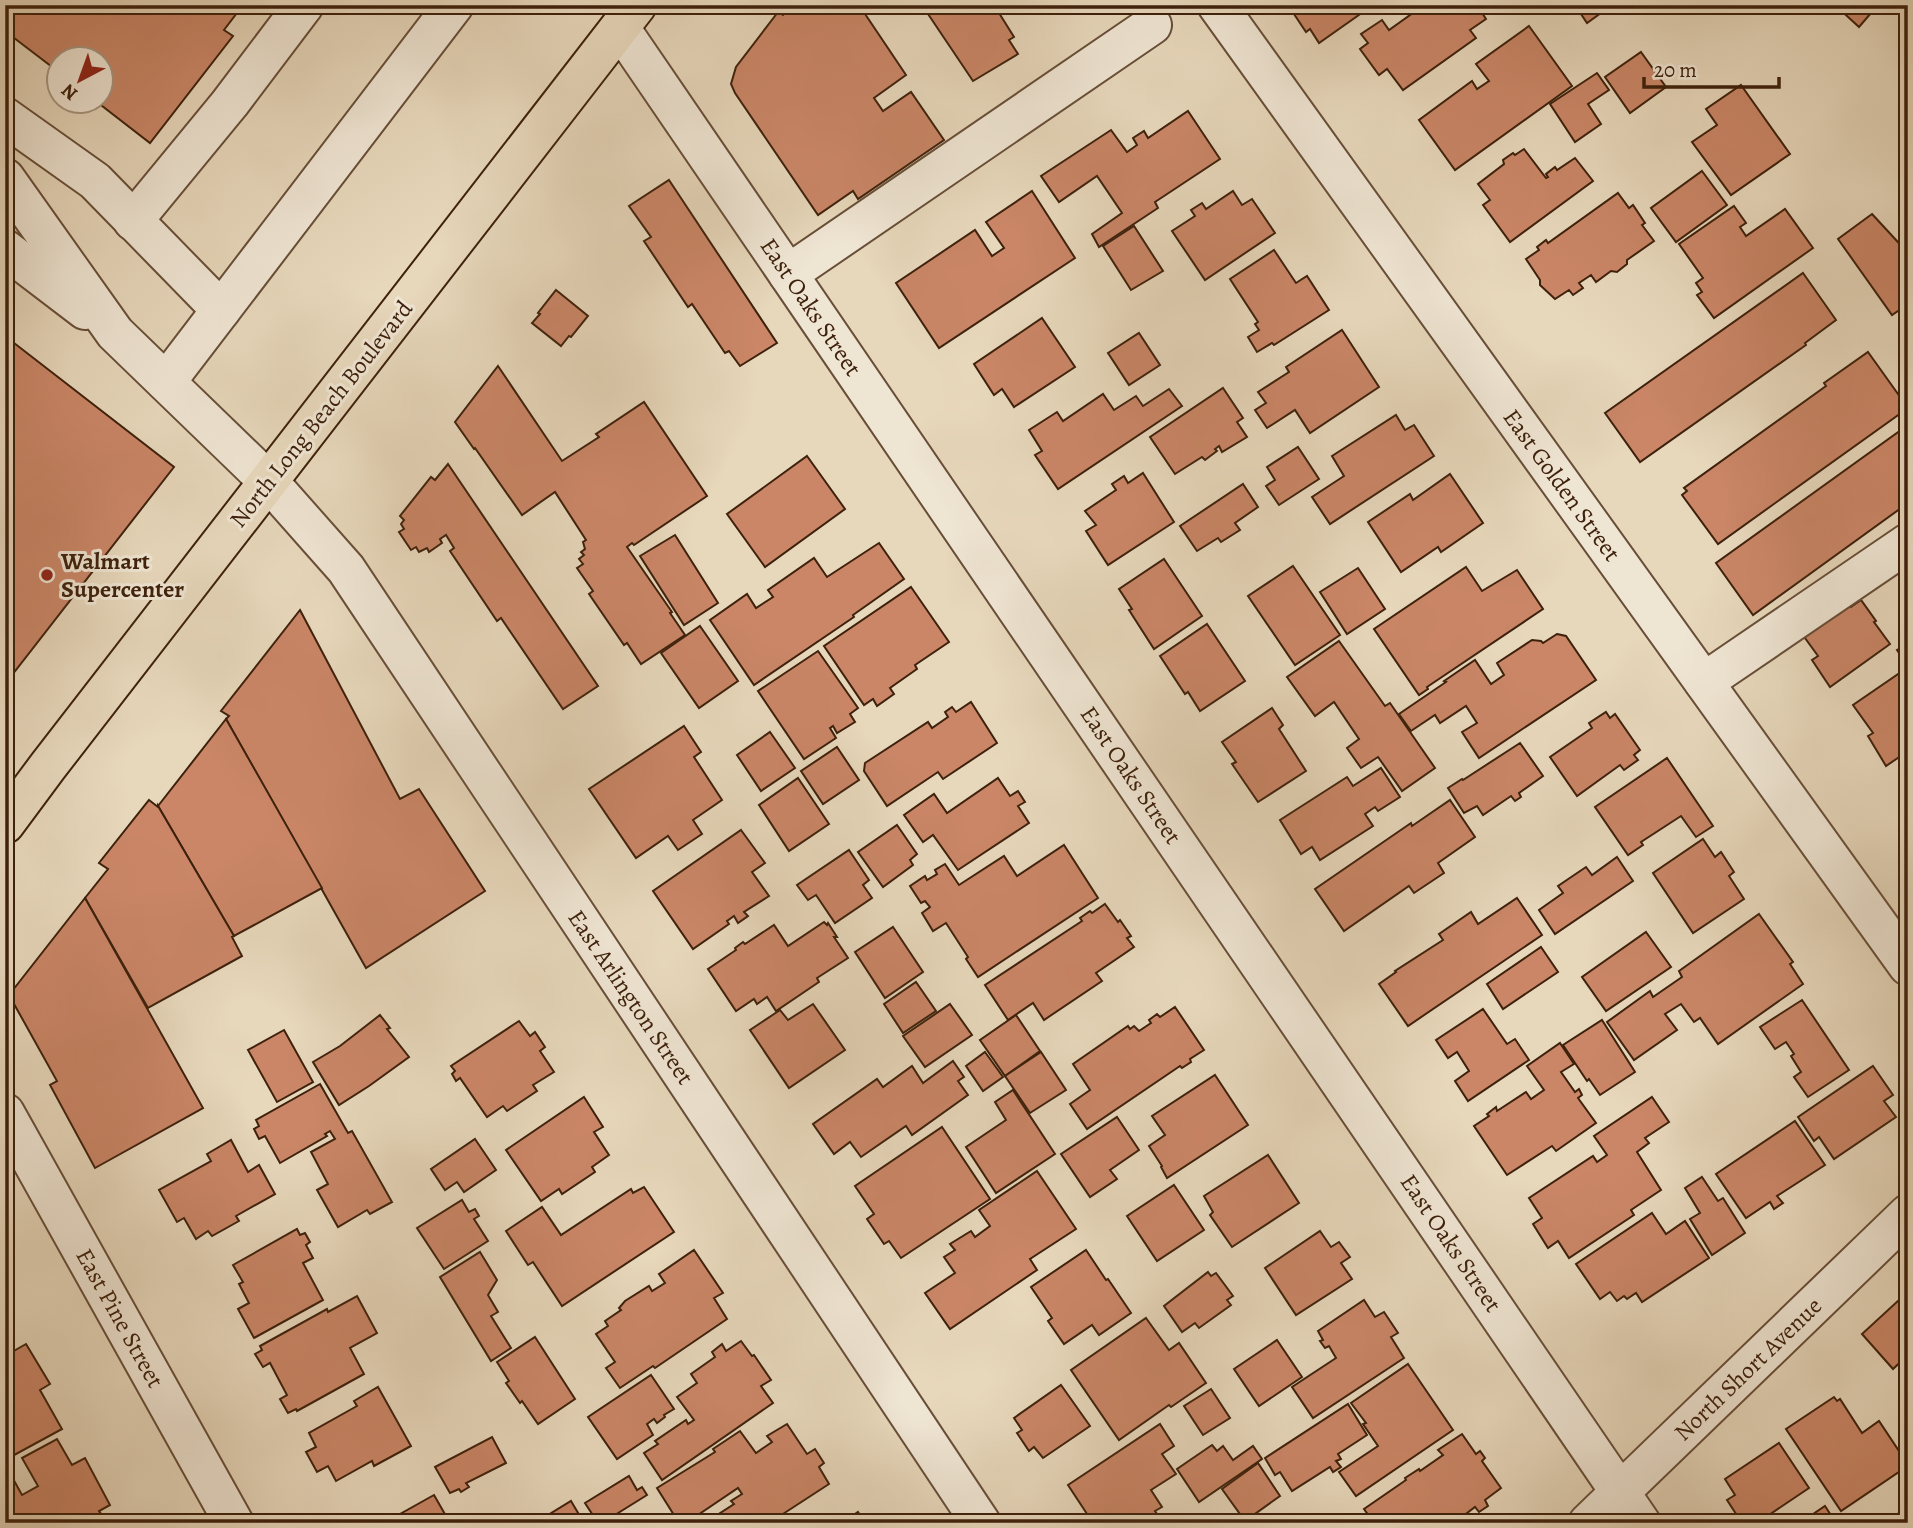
<svg xmlns="http://www.w3.org/2000/svg" width="1913" height="1528" font-family="Alegreya,serif">
<style>
.building{fill:#ca8667;stroke:#3e210c;stroke-width:2}
.lines{fill:none;stroke-linecap:round;stroke-linejoin:round}
.minor-casing{stroke:#684e38;stroke-width:42}
.major-casing{stroke:#3e210c;stroke-width:42}
.minor{stroke:#efe5d3;stroke-width:38}
.major{stroke:#e7d7bb;stroke-width:38}
.poi-dot{fill:#8f2418;stroke:#efe5d3;stroke-width:2.5}
.labels{text-anchor:middle;dominant-baseline:central;stroke-width:6;stroke-linejoin:round;paint-order:stroke}
.street-label{font-size:24px;fill:#3e210c;stroke:#efe5d3}
.poi-label{font-size:24px;font-weight:bold;fill:#3e210c;stroke:#efe5d3;text-anchor:start}
</style>
<rect width="100%" height="100%" fill="#e7d7bb"/>
<filter id="stains"><feTurbulence type="fractalNoise" baseFrequency=".00286" numOctaves="4"/><feColorMatrix values="0 0 0 0 .2 0 0 0 0 .09 0 0 0 0 .02 0 0 0 .5 -.17"/></filter>
<radialGradient id="worn" r=".72"><stop offset=".6" stop-color="#630" stop-opacity="0"/><stop offset="1" stop-color="#630" stop-opacity=".3"/></radialGradient>
<g class="building">
<path d="M5 5H243L224 30 233 36 150 143 97 102H102V60H60V73L5 31Z"/>
<path d="M790 5H859L906 75 874 98 883 111 911 92 944 140 858 199 853 191 818 215 735 93 731 84 736 67 778 12 783 15Z"/>
<path d="M922 5H994L1014 37 1009 40 1018 54 973 81Z"/>
<path d="M1288 5H1373L1319 43 1310 29 1306 32Z"/>
<path d="M1424 5H1477L1486 19 1470 30 1476 38 1403 90 1387 69 1379 75 1360 49 1368 43 1361 34 1382 20 1389 30Z"/>
<path d="M1575 5H1612L1587 23Z"/>
<path d="M1835 5H1878L1859 27Z"/>
<path d="M1529 26 1572 86 1455 170 1419 120 1472 81 1477 89 1489 81 1476 64Z"/>
<path d="M1641 52 1666 87 1630 113 1605 77Z"/>
<path d="M1597 73 1609 90 1588 104 1601 124 1575 142 1550 104Z"/>
<path d="M1741 85 1790 154 1731 195 1692 142 1717 125 1706 109Z"/>
<path d="M1188 111 1220 159 1155 202 1158 208 1099 247 1092 234 1122 213 1097 176 1059 202 1041 176 1111 130 1127 152 1137 145 1133 138 1144 131 1148 138Z"/>
<path d="M1524 149 1546 178 1548 177 1546 174 1555 167 1557 170 1575 158 1593 181 1510 242 1483 205 1490 200 1478 184 1504 164 1503 160 1513 153 1515 155Z"/>
<path d="M1702 171 1727 205 1676 242 1651 208Z"/>
<path d="M669 180 777 343 740 366 729 351 725 353 692 304 688 307 644 241 651 237 629 206Z"/>
<path d="M1032 191 1075 258 939 348 896 283 975 230 992 256 1004 248 986 222Z"/>
<path d="M1233 191 1242 205 1252 199 1275 233 1205 280 1172 231 1195 216 1191 210 1202 203 1206 209Z"/>
<path d="M1618 193 1629 208 1633 205 1645 223 1642 225 1654 241 1627 260V264L1617 272 1611 271 1596 282 1591 275 1579 283 1583 288 1573 295 1569 290 1555 299 1540 285V280L1526 259 1539 250 1537 247 1546 240 1548 243Z"/>
<path d="M1734 206 1746 223 1740 227 1746 236 1785 209 1813 248 1714 318 1697 295 1702 292 1696 283 1703 278 1679 244Z"/>
<path d="M1872 214 1908 253V304L1892 315 1838 239Z"/>
<path d="M1134 226 1163 271 1131 290 1103 246Z"/>
<path d="M1274 250 1296 283 1307 276 1329 310 1274 345 1272 343 1257 352 1248 337 1259 330 1255 324 1258 322 1230 279Z"/>
<path d="M1803 273 1836 320 1805 343 1806 345 1640 462 1605 413Z"/>
<path d="M556 290 588 316 571 337 569 336 561 346 532 323 540 314 538 313Z"/>
<path d="M1042 318 1075 367 1014 407 1002 389 994 395 974 364Z"/>
<path d="M1342 330 1379 387 1310 433 1295 410 1267 428 1255 410 1266 403 1258 392 1289 372 1286 367Z"/>
<path d="M1139 333 1160 365 1129 385 1108 353Z"/>
<path d="M5 336 174 467 5 684Z"/>
<path d="M1868 352 1908 408 1718 544 1682 495 1687 491 1684 488 1826 386 1824 383Z"/>
<path d="M498 366 562 461 599 437 596 434 644 402 707 496 634 545 632 543 627 547 672 612 670 613 685 635 641 664 627 643 624 645 589 594 593 591 577 568 583 564 579 559 584 555 581 552 585 549 583 542 586 540 555 492 522 515 475 448 474 449 455 422Z"/>
<path d="M1223 388 1243 418 1237 422 1247 437 1222 452 1219 446 1215 449 1217 451 1205 460 1202 457 1175 474 1150 437Z"/>
<path d="M1169 389 1182 406 1058 489 1035 455 1042 451 1029 430 1057 412 1063 421 1103 394 1114 410 1136 396 1143 406Z"/>
<path d="M1396 415 1405 430 1414 425 1434 456 1330 524 1312 497 1344 476 1332 456Z"/>
<path d="M1908 425V503L1753 615 1716 563Z"/>
<path d="M1298 447 1319 479 1279 505 1266 486 1275 480 1267 467Z"/>
<path d="M807 456 845 509 765 567 727 514Z"/>
<path d="M448 464 598 686 563 709 501 618 497 621 450 551 454 548 446 535 440 539 442 543 429 552 427 548 419 552 416 547 411 550 399 532 404 529 401 524 404 520 400 516 431 477 435 480Z"/>
<path d="M1143 473 1174 522 1108 565 1086 531 1096 525 1085 511 1116 490 1112 484 1124 476 1128 483Z"/>
<path d="M1450 474 1483 523 1441 552 1438 547 1401 572 1368 522 1410 494 1413 500Z"/>
<path d="M1243 484 1258 507 1235 523 1240 530 1221 542 1218 538 1197 551 1180 526Z"/>
<path d="M675 535 718 603 684 625 640 556Z"/>
<path d="M879 543 904 579 853 615 854 617 754 685 710 620 747 594 756 608 773 597 768 590 814 558 827 577Z"/>
<path d="M1164 559 1202 616 1154 649 1129 610 1132 609 1119 589Z"/>
<path d="M1293 566 1340 635 1295 665 1248 596Z"/>
<path d="M1466 567 1482 591 1517 570 1543 609 1427 687 1428 689 1419 695 1374 629Z"/>
<path d="M1358 568 1385 609 1347 634 1320 592Z"/>
<path d="M911 587 949 642 915 665 917 669 890 688 894 694 877 706 873 699 864 705 824 646Z"/>
<path d="M1842 595 1851 607 1861 600 1876 621 1874 622 1890 644 1830 687 1812 660 1818 656 1797 627Z"/>
<path d="M300 610 400 799 419 789 485 891 366 968 226 719 229 716 221 711Z"/>
<path d="M1207 624 1245 681 1200 711 1188 692 1185 694 1160 656Z"/>
<path d="M700 626 738 681 699 708 661 653Z"/>
<path d="M1557 634 1566 636 1596 680 1479 758 1462 732 1477 723 1466 706 1440 723 1435 715 1411 731 1399 714 1446 682 1444 681 1475 660 1491 684 1504 675 1497 663 1532 640 1541 641 1543 643Z"/>
<path d="M1339 641 1385 706 1390 703 1435 768 1402 791 1378 757 1361 768 1347 748 1359 739 1334 702 1315 716 1287 677Z"/>
<path d="M1908 643V666L1897 650Z"/>
<path d="M818 651 858 708 850 714 855 722 837 733 833 726 830 728 836 738 804 759 758 691Z"/>
<path d="M1907 668 1908 751 1886 766 1868 736 1873 733 1853 705Z"/>
<path d="M971 702 997 743 943 779 938 772 887 806 864 771 865 763 928 722 932 728 948 717 945 712 952 707 956 712Z"/>
<path d="M1272 708 1283 725 1279 729 1306 771 1258 802 1232 764 1236 762 1222 742Z"/>
<path d="M1606 712 1610 718 1615 714 1640 750 1634 755 1638 760 1624 770 1620 765 1577 796 1550 757 1592 728 1589 723Z"/>
<path d="M226 719 322 888 234 936 158 806Z"/>
<path d="M684 726 701 752 694 757 722 800 693 820 702 834 678 850 668 836 636 858 589 789Z"/>
<path d="M770 732 795 768 761 791 737 755Z"/>
<path d="M1520 743 1543 776 1519 793 1521 797 1515 801 1511 796 1483 815 1477 806 1464 813 1448 788 1462 779 1463 780Z"/>
<path d="M837 747 859 780 823 804 801 771Z"/>
<path d="M1667 758 1713 826 1696 837 1681 816 1641 842 1643 845 1628 855 1595 807Z"/>
<path d="M1381 768 1400 797 1378 811 1375 807 1365 814 1373 826 1320 860 1312 847 1301 854 1280 820 1347 777 1353 786Z"/>
<path d="M798 778 829 824 789 851 759 805Z"/>
<path d="M998 778 1010 796 1018 791 1025 802 1018 806 1029 823 958 870 933 835 923 842 904 815 934 794 947 813Z"/>
<path d="M149 800 158 807V806L234 936 232 937 242 956 148 1008 85 898 108 869 99 863Z"/>
<path d="M1450 800 1475 837 1438 863 1444 873 1414 893 1409 886 1344 931 1315 889 1411 823 1412 826Z"/>
<path d="M897 825 917 854 910 860 913 865 883 887 858 852Z"/>
<path d="M741 830 765 863 752 872 769 896 744 912 748 916 738 923 734 916 727 921 729 924 693 949 653 891Z"/>
<path d="M1703 839 1715 857 1721 852 1734 872 1729 876 1744 899 1693 933 1653 873Z"/>
<path d="M1064 845 1098 898 978 977 966 959 968 957 946 923 933 931 922 913 930 907 925 901 921 903 910 886 925 876 927 880 937 874 935 870 945 864 959 885 1004 856 1017 876Z"/>
<path d="M849 850 869 880 863 885 872 898 835 923 816 895 808 900 797 885Z"/>
<path d="M1617 857 1633 881 1555 934 1539 910 1563 893 1558 886 1586 867 1592 875Z"/>
<path d="M85 898 203 1108 95 1168 50 1085 57 1081 9 995Z"/>
<path d="M1517 898 1542 935 1408 1026 1379 984 1396 972 1395 971 1443 940 1439 934 1471 912 1478 924Z"/>
<path d="M1105 904 1118 922 1120 920 1131 936 1127 938 1134 947 1096 973 1102 981 1044 1020 1033 1003 1008 1020 985 985 1082 921 1080 918 1090 911 1092 913Z"/>
<path d="M1759 914 1793 962 1790 964 1803 984 1718 1044 1700 1018 1694 1022 1681 1004 1665 1014 1677 1030 1634 1060 1607 1022 1650 991 1653 997 1682 977 1679 971Z"/>
<path d="M824 922 827 925 828 923 837 937H834L848 958 817 978 819 982 776 1011 767 997 757 1004 754 999 736 1011 708 969 736 950 735 948 743 942 745 944 774 925 788 946Z"/>
<path d="M893 927 923 972 885 998 855 952Z"/>
<path d="M1646 932 1671 967 1606 1011 1582 977Z"/>
<path d="M1541 947 1558 972 1503 1009 1487 984Z"/>
<path d="M916 982 936 1011 903 1033 884 1004Z"/>
<path d="M1802 1000 1849 1070 1808 1097 1794 1077 1801 1072 1791 1056 1794 1054 1786 1042 1775 1049 1760 1027Z"/>
<path d="M813 1004 845 1050 789 1088 750 1030 780 1010 788 1020Z"/>
<path d="M950 1004 972 1035 925 1067 903 1036Z"/>
<path d="M1175 1007 1204 1050 1190 1059 1191 1062 1182 1068 1180 1066 1087 1129 1070 1104 1090 1090 1073 1064 1128 1026 1130 1029 1134 1026 1139 1031 1151 1023 1149 1020 1157 1014 1160 1017Z"/>
<path d="M1483 1009 1507 1044 1515 1039 1529 1060 1468 1101 1455 1081 1469 1071 1457 1052 1448 1058 1436 1040Z"/>
<path d="M380 1015 390 1028 387 1029 409 1057 369 1086 339 1105 313 1062 340 1046Z"/>
<path d="M1016 1015 1040 1051 1005 1076 980 1040Z"/>
<path d="M1602 1020 1635 1072 1600 1095 1589 1079 1587 1081 1563 1045Z"/>
<path d="M519 1021 530 1036 535 1032 545 1047 540 1051 554 1072 533 1085 537 1091 507 1111 503 1106 487 1117 460 1078 456 1081 452 1074 455 1071 451 1066Z"/>
<path d="M284 1030 313 1082 277 1102 248 1050Z"/>
<path d="M1560 1043 1574 1064 1561 1072 1575 1092 1579 1089 1582 1095 1578 1098 1596 1123 1556 1151 1552 1146 1507 1175 1474 1126 1489 1116 1487 1114 1496 1107 1497 1111 1526 1092 1531 1099 1544 1090 1527 1066Z"/>
<path d="M985 1052 1003 1077 983 1091 966 1066Z"/>
<path d="M1041 1052 1066 1090 1030 1113 1005 1076Z"/>
<path d="M953 1061 964 1077 958 1081 968 1095 912 1135 906 1126 861 1157 850 1142 834 1154 813 1124 877 1079 883 1087 912 1066 923 1083Z"/>
<path d="M1873 1066 1893 1095 1884 1101 1896 1117 1834 1159 1819 1137 1814 1141 1798 1117Z"/>
<path d="M1215 1075 1248 1125 1167 1178 1161 1167 1162 1166 1149 1146 1165 1135 1152 1116Z"/>
<path d="M320 1084 348 1133 352 1131 392 1202 370 1214 367 1210 338 1227 317 1190 328 1184 311 1152 335 1139 330 1131 325 1134 327 1136 280 1163 265 1136 259 1139 254 1129 259 1126 256 1120Z"/>
<path d="M1013 1090 1055 1154 996 1193 966 1147 1006 1120 995 1102Z"/>
<path d="M584 1097 603 1127 594 1132 609 1155 592 1167 595 1172 562 1194 559 1189 541 1201 506 1150Z"/>
<path d="M1652 1097 1669 1122 1645 1138 1649 1143 1637 1152 1661 1190 1631 1210 1634 1215 1569 1258 1558 1241 1548 1248 1533 1224 1542 1218 1529 1198 1593 1156 1597 1162 1607 1155 1594 1136Z"/>
<path d="M1117 1117 1139 1150 1110 1170 1117 1179 1090 1197 1061 1154Z"/>
<path d="M1795 1121 1825 1165 1777 1196 1783 1203 1774 1209 1770 1202 1746 1218 1716 1174Z"/>
<path d="M942 1127 990 1199 901 1258 889 1241 884 1244 867 1219 874 1214 855 1186Z"/>
<path d="M475 1139 496 1170 464 1192 457 1182 445 1190 431 1169Z"/>
<path d="M231 1140 248 1172 259 1165 275 1194 236 1216 239 1221 212 1236 208 1231 196 1239 184 1218 177 1222 159 1190 211 1161 207 1154Z"/>
<path d="M1268 1155 1299 1203 1232 1247 1210 1215 1213 1212 1204 1196Z"/>
<path d="M1037 1171 1076 1229 1030 1259 1037 1270 950 1329 925 1293 955 1273 944 1257 955 1250 950 1244 971 1231 975 1237 990 1226 979 1210Z"/>
<path d="M1702 1177 1718 1201 1723 1198 1745 1233 1712 1255 1690 1219 1700 1213 1685 1188Z"/>
<path d="M1174 1185 1204 1230 1157 1261 1127 1216Z"/>
<path d="M644 1187 674 1232 562 1306 533 1262 528 1265 506 1231 542 1207 561 1235 631 1189 633 1193Z"/>
<path d="M462 1200 469 1212 475 1209 479 1216 474 1219 488 1241 444 1269 417 1228Z"/>
<path d="M1652 1213 1666 1234 1685 1221 1709 1258 1642 1302 1636 1293 1627 1299 1624 1296 1617 1301 1610 1292 1600 1299 1576 1264Z"/>
<path d="M297 1229 300 1235 305 1233 310 1242 306 1245 313 1258 303 1263 323 1300 254 1338 238 1309 249 1303 239 1284 243 1282 233 1265Z"/>
<path d="M1320 1231 1331 1247 1339 1242 1350 1257 1341 1263 1352 1279 1296 1315 1265 1268Z"/>
<path d="M694 1250 723 1293 714 1298 727 1319 655 1368 653 1366 620 1388 606 1368 615 1362 596 1334 608 1326 605 1321 621 1310 619 1308 625 1301 649 1286 652 1291 665 1283 659 1274Z"/>
<path d="M1086 1250 1106 1280 1108 1279 1131 1313 1099 1335 1092 1325 1064 1344 1048 1321 1052 1318 1031 1287Z"/>
<path d="M480 1252 497 1280 488 1295 498 1312 491 1316 511 1348 491 1361 440 1277Z"/>
<path d="M1208 1272 1211 1276 1216 1273 1233 1296 1227 1300 1231 1305 1199 1328 1195 1323 1182 1332 1164 1306Z"/>
<path d="M357 1296 377 1333 350 1348 364 1374 297 1411 296 1409 288 1413 280 1399 287 1395 270 1363 263 1367 255 1354 262 1350 260 1346 327 1309 328 1312Z"/>
<path d="M1900 1299 1908 1306V1355L1893 1369 1862 1334Z"/>
<path d="M1364 1300 1375 1317 1384 1312 1398 1333 1391 1337 1404 1358 1313 1418 1292 1387 1336 1358 1329 1346 1325 1348 1320 1341 1323 1340 1318 1331Z"/>
<path d="M1146 1318 1169 1350 1179 1343 1206 1383 1171 1407 1169 1405 1119 1440 1071 1370Z"/>
<path d="M535 1337 575 1399 538 1424 522 1401 520 1403 506 1383 509 1381 497 1362Z"/>
<path d="M1277 1340 1302 1377 1259 1406 1234 1369Z"/>
<path d="M741 1341 752 1356 754 1355 771 1380 761 1386 773 1403 662 1480 644 1453 658 1444 655 1441 686 1420 688 1424 694 1420 677 1397 697 1383 691 1374 715 1357 712 1352 722 1344 726 1351Z"/>
<path d="M26 1344 50 1384 40 1390 62 1429 5 1460V1356Z"/>
<path d="M1408 1364 1453 1430 1356 1496 1339 1472 1378 1446 1363 1424 1366 1423 1351 1403Z"/>
<path d="M651 1375 674 1409 664 1415 665 1417 657 1423 654 1419 647 1424 653 1435 617 1459 588 1417Z"/>
<path d="M1061 1385 1090 1426 1043 1458 1034 1447 1029 1451 1017 1433 1022 1430 1014 1418Z"/>
<path d="M378 1387 411 1446 374 1466 372 1461 336 1481 328 1466 317 1472 306 1452 316 1447 309 1433 357 1406 354 1401Z"/>
<path d="M1211 1389 1230 1418 1203 1435 1184 1406Z"/>
<path d="M1834 1397 1837 1401 1840 1399 1862 1433 1879 1421 1905 1460 1908 1458V1485L1899 1472 1841 1511 1786 1429Z"/>
<path d="M1348 1404 1367 1435 1338 1454 1341 1459 1336 1461 1341 1467 1333 1472 1330 1467 1292 1491 1280 1472 1275 1475 1265 1458Z"/>
<path d="M787 1424 807 1454 815 1449 824 1463 819 1467 829 1484 769 1523H714L711 1519 734 1504 731 1501 742 1494 738 1488 686 1523H679L657 1488 715 1452 713 1449 740 1431 756 1453 772 1442 767 1436Z"/>
<path d="M1160 1424 1174 1446 1162 1454 1176 1474 1151 1490 1162 1507 1155 1511 1163 1523H1093L1068 1485Z"/>
<path d="M1462 1434 1476 1454 1480 1451 1485 1458 1482 1461 1501 1488 1485 1500 1488 1506 1479 1512 1475 1507 1454 1523H1374L1364 1509 1406 1480 1405 1478 1419 1469 1420 1471 1443 1455 1438 1450Z"/>
<path d="M492 1437 506 1463 466 1483 469 1487 461 1492 459 1489 450 1493 435 1467Z"/>
<path d="M57 1439 72 1465 85 1458 110 1505 99 1511 101 1514 85 1523H5V1470L7 1468 22 1495 38 1486 22 1458Z"/>
<path d="M1779 1443 1809 1488 1757 1523H1742L1727 1500 1735 1495 1725 1479Z"/>
<path d="M1212 1445 1217 1451 1223 1446 1233 1460 1253 1446 1262 1459 1199 1502 1177 1469Z"/>
<path d="M1258 1463 1280 1496 1245 1521 1222 1489Z"/>
<path d="M629 1476 637 1490 642 1487 647 1495 602 1523H598L585 1503Z"/>
<path d="M434 1495 450 1523H384Z"/>
<path d="M571 1501 584 1523H535Z"/>
<path d="M1825 1506 1836 1523H1800Z"/>
<path d="M1908 1507V1523H1885V1522Z"/>
<path d="M858 1512 866 1523H842Z"/>
</g>
<g class="lines">
<g class="minor-casing">
<g id="minor">
<path d="M1217 5 1908 966"/>
<path d="M620 28 1641 1523"/>
<path d="M5 117 95 181 221 310"/>
<path d="M5 178 115 333 269 482 346 569 981 1523"/>
<path d="M133 221 230 103 304 5"/>
<path d="M5 249 85 310"/>
<path d="M788 274 1152 25"/>
<path d="M166 382 454 5"/>
<path d="M1704 682 1908 543"/>
<path d="M5 1113 234 1523"/>
<path d="M1588 1523 1908 1214"/>
</g>
</g>
<g class="major-casing">
<path id="major" d="M5 824 48 766 637 5"/>
</g>
<use href="#minor" class="minor"/>
<use href="#major" class="major"/>
</g>
<circle class="poi-dot" cx="47" cy="575" r="7"/>
<g class="labels">
<g class="street-label">
<text transform="translate(811 307) rotate(56)">East Oaks Street</text>
<text transform="translate(321 414) rotate(-52)">North Long Beach Boulevard</text>
<text transform="translate(1562 485) rotate(54)">East Golden Street</text>
<text transform="translate(1131 775) rotate(56)">East Oaks Street</text>
<text transform="translate(631 997) rotate(56)">East Arlington Street</text>
<text transform="translate(1451 1243) rotate(56)">East Oaks Street</text>
<text transform="translate(120 1318) rotate(61)">East Pine Street</text>
<text transform="translate(1748 1369) rotate(-44)">North Short Avenue</text>
</g>
<g class="poi-label">
<text x="61" y="561">Walmart<tspan x="61" dy="28">Supercenter</tspan></text>
</g>
</g>
<rect width="1913" height="1528" fill="none" stroke="#e7d7bb" stroke-width="28"/>
<rect x="7" y="7" width="1899" height="1514" fill="none" stroke="#3e210c" stroke-width="3.5"/>
<rect x="14" y="14" width="1885" height="1500" fill="none" stroke="#3e210c" stroke-width="2"/>
<g transform="translate(80 80) rotate(221)"><circle r="33" fill="#efe5d3" stroke="#a89783" stroke-width="2"/>
<path d="M0-5L12 26L0 18L-12 26Z" fill="#8f2418"/>
<text y="-10" font-size="19" font-weight="bold" text-anchor="middle" fill="#3e210c">N</text>
</g>
<path d="M1644 77v10h135v-10" fill="none" stroke="#3e210c" stroke-width="3.5"/>
<text x="1654" y="77" font-size="21" fill="#3e210c" stroke="#efe5d3" stroke-width="5" paint-order="stroke">20 m</text>
<rect width="100%" height="100%" filter="url(#stains)"/>
<rect width="100%" height="100%" fill="url(#worn)"/>
</svg>
